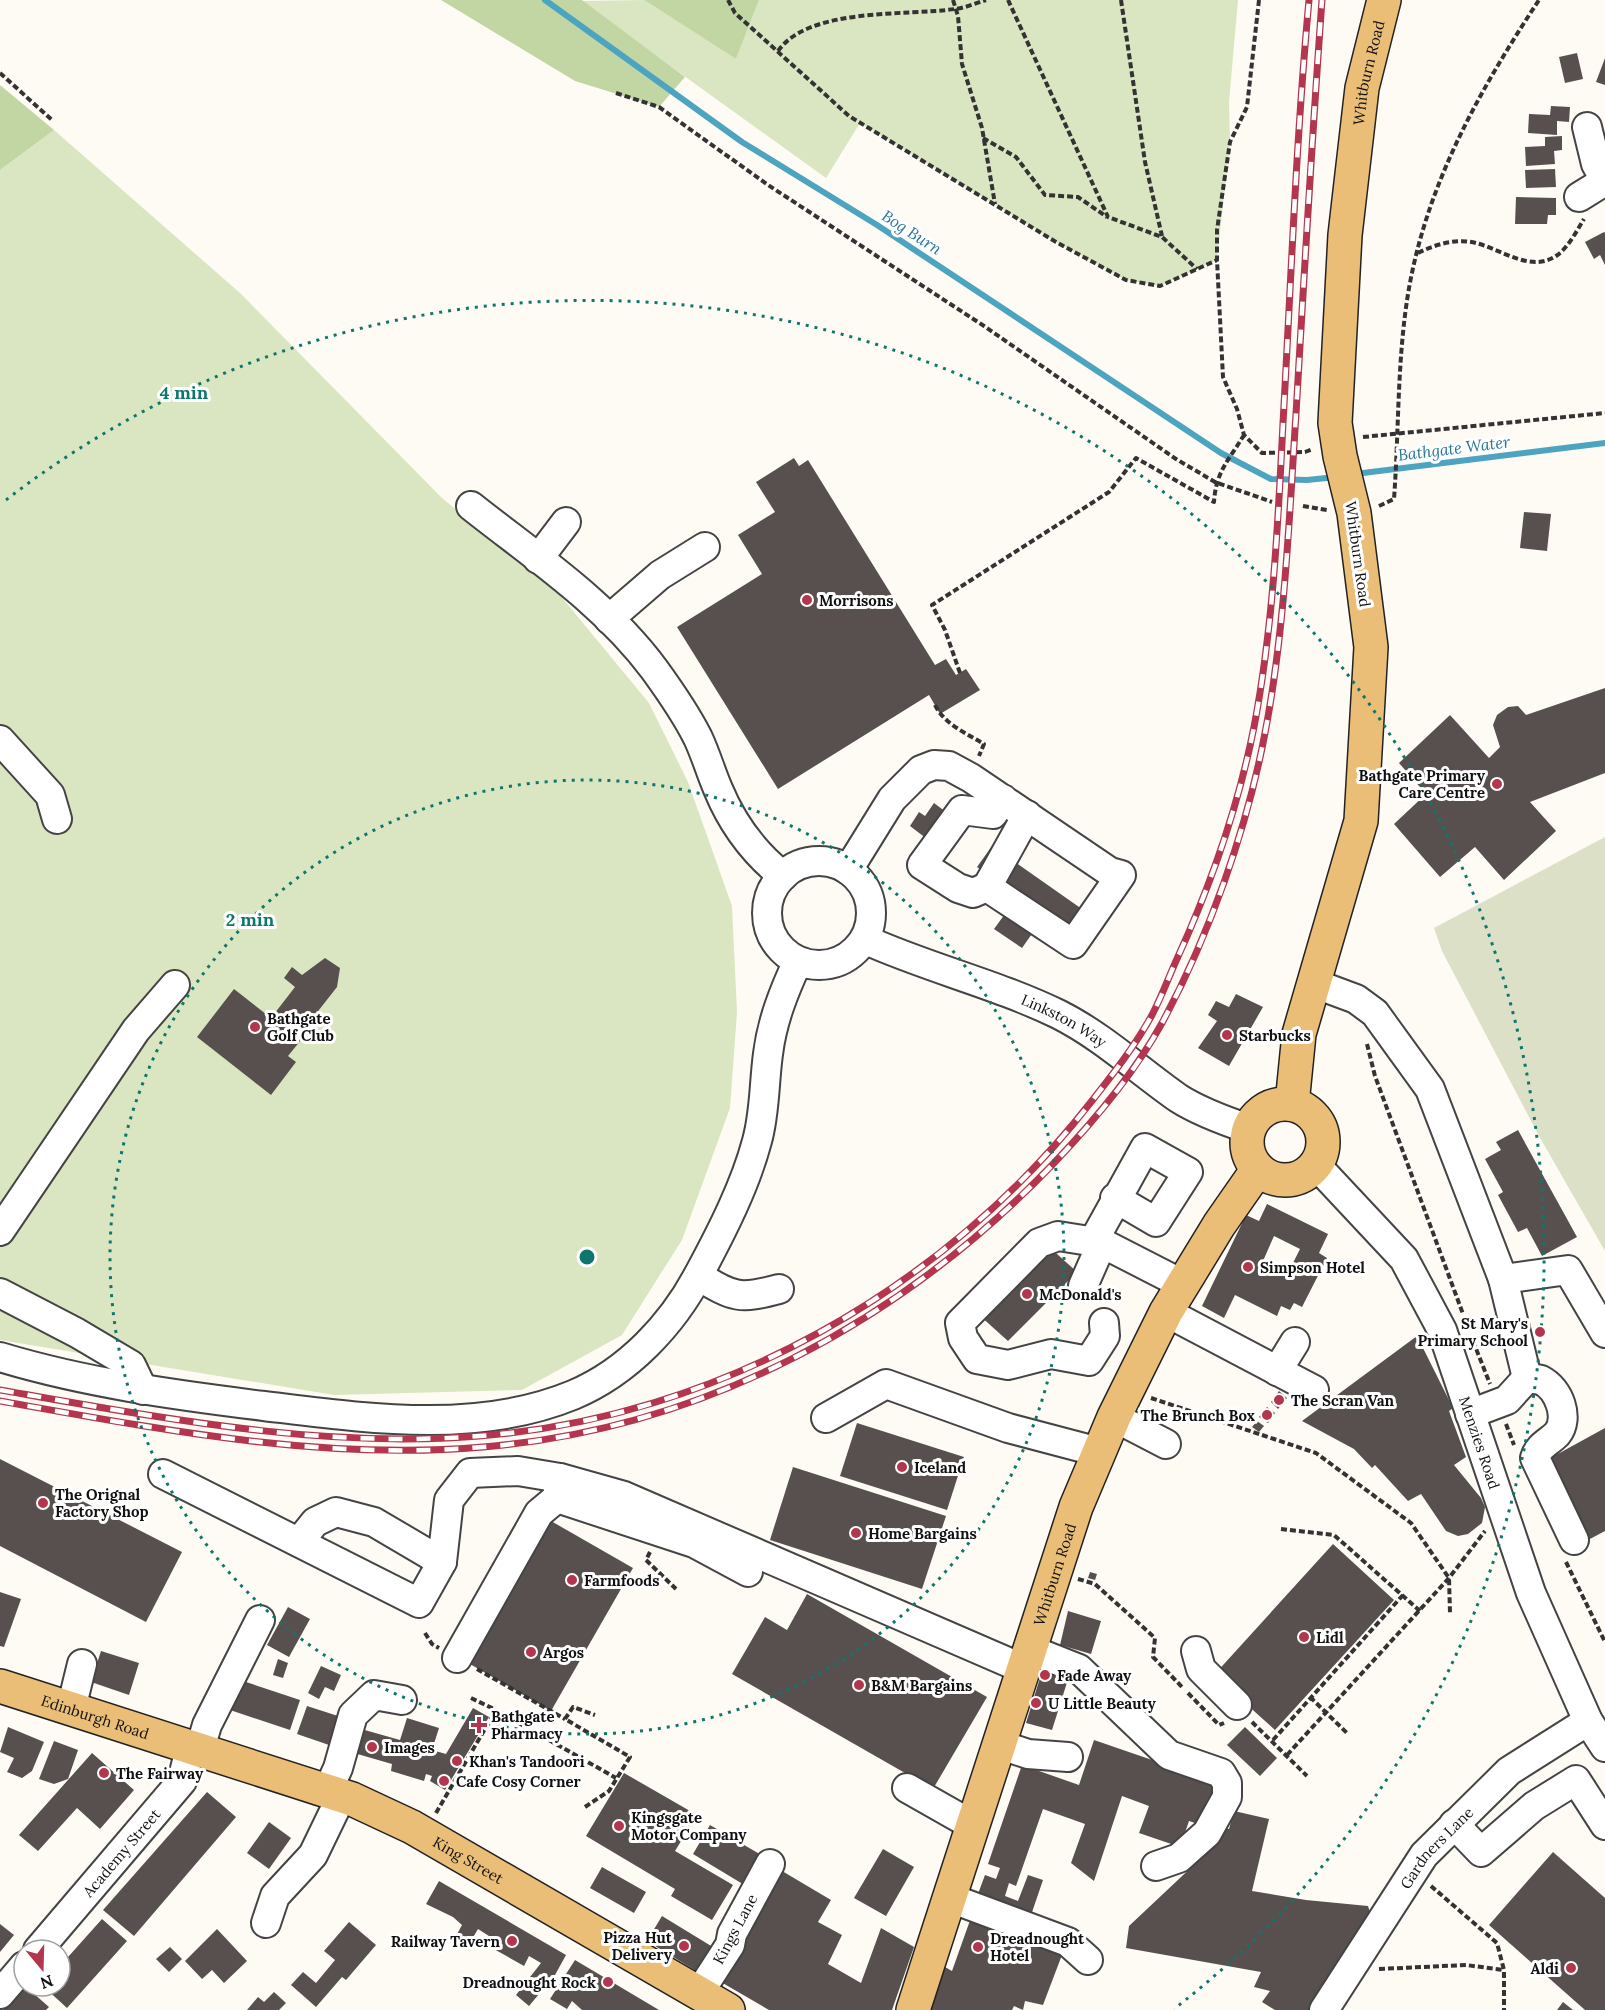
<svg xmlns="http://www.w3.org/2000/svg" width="1605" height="2010" font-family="Lora,serif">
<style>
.green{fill:#dae6c1}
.forest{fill:#c1d6a2}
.cemetery{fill:#dbe0c6}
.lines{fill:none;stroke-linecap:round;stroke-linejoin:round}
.stream{stroke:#4ca4c1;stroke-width:6}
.building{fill:#58504e;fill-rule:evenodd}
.minor-casing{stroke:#444;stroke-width:32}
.major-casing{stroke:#222;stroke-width:36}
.path{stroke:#333;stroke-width:4;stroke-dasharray:6 3;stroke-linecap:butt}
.minor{stroke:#fff;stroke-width:28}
.major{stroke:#ebbe78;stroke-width:33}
.rail-casing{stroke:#b4354e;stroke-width:7}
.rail{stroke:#fff;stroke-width:4.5;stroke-dasharray:14;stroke-linecap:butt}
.ring{fill:none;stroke:#0f766e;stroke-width:3;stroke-dasharray:3 6}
.poi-dot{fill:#b4354e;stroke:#fff;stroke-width:2}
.labels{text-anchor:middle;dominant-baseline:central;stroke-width:6;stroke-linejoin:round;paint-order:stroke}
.street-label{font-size:15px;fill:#111;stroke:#fff}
.poi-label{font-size:15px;font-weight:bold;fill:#111;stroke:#fff;text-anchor:start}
.water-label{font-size:16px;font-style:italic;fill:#257697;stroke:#fff}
.centre{fill:#0f766e;stroke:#fff;stroke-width:3}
.ring-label{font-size:18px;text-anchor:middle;font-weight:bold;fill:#0f766e;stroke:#fff;stroke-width:6;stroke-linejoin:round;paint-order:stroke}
</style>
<rect width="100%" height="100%" fill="#fefbf5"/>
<g class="green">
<path d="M644 0 736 59 759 0H1238L1229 102 1230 142 1217 260 1160 286 1126 280 1056 242 860 123 826 178 580 1Z"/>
<path d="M54 130 240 293 442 498 559 594 649 703 688 782 732 906 737 1012 730 1108 682 1240 622 1335 522 1390 334 1395 0 1340V170Z"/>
</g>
<g class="forest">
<path d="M441 0H582L685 77 659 107 575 81Z"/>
<path d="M644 0H759L736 59Z"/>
<path d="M0 85 54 130 0 170Z"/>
</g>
<path class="cemetery" d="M1605 837V1251L1539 1136 1442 951 1434 928Z"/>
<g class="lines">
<g class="stream">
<path d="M545 0 742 142 877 225 1221 453 1271 479 1307 480 1336 477"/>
<path d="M1355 474 1605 443"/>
</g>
</g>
<g class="building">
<path d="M1577 53 1583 79 1565 83 1559 57Z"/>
<path d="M1605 58V85L1596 82Z"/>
<path d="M1551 106 1570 107 1569 122 1557 121V135L1528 133 1529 114 1550 115Z"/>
<path d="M1562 136V150L1554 151 1555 164 1526 166 1525 147 1545 146V137Z"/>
<path d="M1555 169 1556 187 1526 188 1525 170Z"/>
<path d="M1516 197 1556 198V215H1548L1547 224H1515Z"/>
<path d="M1604 232 1605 233V265L1600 255 1594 259 1585 242Z"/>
<path d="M794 458 799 466 808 460 935 665 946 659 956 675 966 669 980 690 940 714 929 695 778 789 677 627 762 574 738 535 775 512 756 482Z"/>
<path d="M1524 512 1551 514 1547 551 1520 548Z"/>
<path d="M1605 688V773L1530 802 1556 831 1504 880 1475 847 1440 877 1394 824 1426 794 1399 763 1450 715 1489 758 1500 747 1493 725 1497 715 1508 707 1518 706 1526 715Z"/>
<path d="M934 803 950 815 931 842 910 826 919 812 925 816Z"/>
<path d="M992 846 1099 921 1085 941 1046 914 1022 948 994 929 1018 896 977 867Z"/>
<path d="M325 958 340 968 337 987 297 1038 301 1040 288 1056 296 1062 271 1095 197 1037 234 989 271 1018 295 987 284 978 292 967 302 975Z"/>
<path d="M1236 994 1263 1007 1229 1066 1198 1048 1217 1021 1208 1015 1216 1001 1229 1007Z"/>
<path d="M1518 1130 1577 1237 1542 1256 1527 1228 1518 1232 1498 1195 1503 1192 1485 1159 1501 1150 1496 1142Z"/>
<path d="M1267 1204 1328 1234 1319 1253 1327 1258 1302 1307 1294 1303 1290 1310 1281 1306 1277 1316 1235 1295 1224 1318 1202 1306 1246 1215 1259 1221ZM1274 1236 1300 1249 1288 1273 1263 1261Z"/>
<path d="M1047 1245 1077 1272 1008 1341 979 1315Z"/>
<path d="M1417 1336 1453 1408 1449 1411 1466 1457 1454 1465 1481 1498 1485 1507 1482 1523 1468 1534 1458 1536 1446 1531 1421 1494 1408 1501 1375 1465 1372 1468 1354 1449 1302 1421Z"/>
<path d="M1279 1391 1287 1398 1278 1409 1271 1402Z"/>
<path d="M1267 1407 1275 1413 1268 1423 1259 1417Z"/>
<path d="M1257 1421 1264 1426 1259 1432 1252 1427Z"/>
<path d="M857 1423 964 1457 947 1510 840 1476Z"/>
<path d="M1605 1428V1531L1588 1540 1545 1461Z"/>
<path d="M0 1459 182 1552 146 1622 0 1546Z"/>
<path d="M793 1467 946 1516 922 1589 770 1540Z"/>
<path d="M551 1521 633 1568 551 1711 470 1664Z"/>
<path d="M1333 1544 1394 1600 1275 1730 1214 1675Z"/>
<path d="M1090 1572 1097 1574 1095 1580 1088 1578Z"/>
<path d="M0 1592 21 1599 4 1647 0 1646Z"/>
<path d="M807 1594 987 1697 933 1789 732 1674 765 1617 787 1630Z"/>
<path d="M288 1607 310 1619 289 1657 267 1645Z"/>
<path d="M1068 1611 1101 1621 1091 1654 1060 1645Z"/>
<path d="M101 1651 139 1663 129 1695 91 1682Z"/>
<path d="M278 1659 288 1663 283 1678 273 1675Z"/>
<path d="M1044 1665 1070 1673 1052 1730 1026 1723Z"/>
<path d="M321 1666 341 1675 334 1691 325 1687 319 1699 308 1693Z"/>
<path d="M237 1679 300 1700 290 1730 227 1709Z"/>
<path d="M307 1706 338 1716 329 1745 297 1734Z"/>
<path d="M473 1708 489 1717 445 1790 430 1781 432 1776 426 1774 424 1781 391 1771 392 1764 347 1751 354 1727 400 1740 407 1718 439 1728 432 1750 446 1754Z"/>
<path d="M8 1727 44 1742 32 1771 22 1778 7 1772 14 1758 0 1752Z"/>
<path d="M1245 1727 1277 1758 1260 1776 1227 1745Z"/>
<path d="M1094 1740 1219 1783 1204 1826 1189 1821 1180 1847 1139 1833 1149 1806 1122 1796 1094 1881 1071 1863 1085 1824 1043 1809 1016 1886 1009 1883 1005 1896 1018 1901 1028 1875 1043 1880 1029 1921 975 1902 985 1875 996 1879 1000 1868 988 1864 1022 1765 1079 1785Z"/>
<path d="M54 1741 78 1750 68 1779 54 1784 39 1779Z"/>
<path d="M92 1753 134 1790 100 1829 77 1808 38 1851 19 1835Z"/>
<path d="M624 1773 697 1815 675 1851 733 1885 712 1920 671 1896 675 1889 586 1836Z"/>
<path d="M207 1792 236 1817 134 1936 103 1910Z"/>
<path d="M1234 1811 1269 1819 1252 1891 1306 1900 1368 1906 1373 1921 1311 2010H1275L1262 2002 1270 1991 1254 1987 1261 1972 1126 1948 1129 1926 1197 1862 1202 1843 1215 1847 1220 1827 1229 1829Z"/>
<path d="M269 1822 291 1838 269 1869 247 1853Z"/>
<path d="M710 1825 763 1856 746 1886 693 1854Z"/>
<path d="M883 1849 914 1867 886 1916 854 1898Z"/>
<path d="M1553 1852 1605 1898V2010H1585L1489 1925Z"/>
<path d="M602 1867 646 1892 634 1913 590 1888Z"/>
<path d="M777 1868 831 1900 818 1922 842 1935 828 1964 861 1983 881 1928 914 1947 892 2010H769L714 1978Z"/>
<path d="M439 1881 566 1955 555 1975 529 2006 516 1995 541 1963 529 1956 524 1966 485 1944 489 1936 478 1929 469 1944 456 1936 462 1925 453 1917 426 1904Z"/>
<path d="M973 1912 1065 1947 1043 2005 1025 2001 1023 2010 1014 2006 1012 2010H930L945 1967 952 1971Z"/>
<path d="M662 1916 721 1952 706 1977 647 1941Z"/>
<path d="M102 1919 127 1941 67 2008 43 1986H60V1966Z"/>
<path d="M349 1922 376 1945 346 1980 342 1977 316 2007 291 1985 303 1972 316 1983 335 1960 324 1951Z"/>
<path d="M0 1924 14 1935 0 1952Z"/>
<path d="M217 1929 247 1961 224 1983 212 1970 202 1979 185 1961Z"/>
<path d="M170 1947 182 1959 169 1972 156 1959Z"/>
<path d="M575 1960 654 2007 659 2010H582L572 2001 567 2009 550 1999Z"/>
<path d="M25 1986 49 2007 46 2010H3Z"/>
<path d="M274 1992 286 2003 279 2010H247L258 1997 264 2002Z"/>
<path d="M1563 2002 1573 2010H1557Z"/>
</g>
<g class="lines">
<g class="minor-casing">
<g id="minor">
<path d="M1587 127 1596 164 1605 180"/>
<path d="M1579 197 1605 181"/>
<path d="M471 506C534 556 605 603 654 669 670 691 686 714 698 738 706 755 711 773 718 789 732 823 754 853 783 876"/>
<path d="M538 559 566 522"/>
<path d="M609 619 660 575 705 547"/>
<path d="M0 740 50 795 57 819"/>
<circle cx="819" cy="913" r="52"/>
<path d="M848 870 892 799 921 770 934 765 949 766 971 778 1110 872 1121 875 1073 944 987 887 973 893 958 888 922 865 962 810 993 814 1003 799"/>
<path d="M987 887 1027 815"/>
<path id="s1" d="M866 940C928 968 996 984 1058 1014 1102 1036 1138 1070 1178 1098 1200 1112 1225 1121 1249 1129"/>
<path d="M1313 983 1356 999 1375 1013 1430 1089 1503 1279 1568 1270 1605 1333"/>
<path id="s2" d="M1316 1165 1404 1259 1442 1330 1531 1593 1588 1721 1605 1747"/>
<path d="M0 1231 136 1030 175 985"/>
<path d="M1094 1240 1145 1148 1188 1172 1156 1222 1115 1198"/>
<path d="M1102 1243 1058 1236 1039 1243 960 1323 963 1338 977 1359 1008 1365 1051 1354 1089 1361 1105 1336 1104 1323"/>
<path d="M698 1276C734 1297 738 1300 779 1289"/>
<path d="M1503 1279 1527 1378"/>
<path d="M1083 1286 1102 1243 1182 1284"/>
<path d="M0 1293 77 1333 131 1365 143 1390"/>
<path d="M1166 1312 1314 1390"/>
<path d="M0 1357C86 1383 175 1395 264 1406 364 1418 476 1435 573 1395 628 1372 673 1324 700 1272 722 1231 745 1186 757 1141 765 1113 764 1083 768 1054 772 1021 784 991 798 961"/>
<path d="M1277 1371 1295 1342"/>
<path d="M1470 1414 1507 1400 1527 1378C1531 1379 1538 1379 1541 1380 1559 1389 1570 1418 1557 1434 1548 1443 1539 1445 1535 1458L1574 1540"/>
<path d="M1114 1417 1166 1444"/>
<path d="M826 1418 886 1384 1008 1428 1099 1452"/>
<path d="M163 1474 419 1603 442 1562 449 1500 470 1473 518 1471 560 1478 624 1496 1024 1669"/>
<path d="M560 1478 557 1498 694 1543 748 1572"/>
<path d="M299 1542 315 1522 336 1512 374 1522 442 1562"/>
<path d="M1031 1650 1079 1669 1169 1755 1221 1773 1227 1783V1797L1207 1833 1179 1858 1156 1866"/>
<path d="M1196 1651 1201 1669 1237 1705"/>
<path d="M457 1658 539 1513 557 1498"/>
<path d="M71 1709 82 1664"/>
<path d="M1001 1745 1028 1754 1068 1757"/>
<path d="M199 1752 207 1725 260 1620"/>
<path d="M907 1788 974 1826"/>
<path d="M328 1790 338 1768 353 1715 374 1695 402 1700"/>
<path d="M1454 1824 1481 1852 1534 1806 1576 1780 1605 1825"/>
<path d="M950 1898 1068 1942 1088 1960"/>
<path d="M266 1923 275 1896 313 1855 342 1795"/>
<path id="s3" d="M38 1950 182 1781 190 1749"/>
<path d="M699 1993 730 1945 732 1934 770 1864"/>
<path d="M0 1994 24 1966"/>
<path id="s4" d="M1324 2010 1424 1855 1509 1771 1588 1721"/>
</g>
</g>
<g class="major-casing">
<g id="major">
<path id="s5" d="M1292 1104 1299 1034 1361 821 1371 647 1354 513 1340 456 1335 423 1345 235 1362 88 1384 0"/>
<circle cx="1285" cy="1142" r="38"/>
<path id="s6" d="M0 1686 352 1799 412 1827 728 2010"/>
<path id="s7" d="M913 2010 1076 1507 1114 1417 1166 1312 1219 1225 1258 1169"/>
</g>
</g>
<g class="path">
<path d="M728 0 735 13 849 116 1056 242 1126 280 1160 286 1217 260"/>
<path d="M953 0 958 16 962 64 982 128 995 204"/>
<path d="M1008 0 1108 217 1162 237 1197 269"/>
<path d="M1121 0 1145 162 1162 236"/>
<path d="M1259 0 1247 107 1230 142 1217 230V260L1223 377 1237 409 1244 435 1262 453 1305 452 1313 449"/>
<path d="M778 51C809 7 906 16 955 9 965 8 976 3 986 0"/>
<path d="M0 73 52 120"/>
<path d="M616 93 659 107 768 185 984 326 1176 459 1215 482 1272 502"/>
<path d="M983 138 1016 157 1045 195 1078 197 1107 217"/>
<path d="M1418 253C1436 244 1457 238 1476 243 1501 249 1530 273 1556 256 1568 248 1576 232 1584 219"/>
<path d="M1363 437 1605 413"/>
<path d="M1303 506 1327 510"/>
<path d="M1379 506 1394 499C1399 431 1397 362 1408 294 1426 185 1479 91 1539 0"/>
<path d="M960 673 945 630 932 605 1109 492 1136 458 1214 502C1216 471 1229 460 1244 435"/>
<path d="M935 705C944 724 966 733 984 744L979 756"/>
<path d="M1367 1044 1375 1076 1463 1314"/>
<path d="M1473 1341 1490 1384"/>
<path d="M1151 1398 1316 1453 1411 1523 1449 1578 1450 1613"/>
<path d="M1506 1424 1514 1445"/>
<path d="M1281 1529 1334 1535 1420 1611"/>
<path d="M650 1552 646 1560 676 1589"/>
<path d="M1566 1562 1605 1642"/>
<path d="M1078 1579 1095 1584 1155 1638 1153 1657 1183 1688"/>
<path d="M425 1633 432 1644 439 1648"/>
<path d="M477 1669 565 1719"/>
<path d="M1188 1693 1219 1725 1224 1723"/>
<path d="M1310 1697 1348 1734"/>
<path d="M471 1698 496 1710"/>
<path d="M1252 1722 1307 1776"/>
<path d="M1273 1740 1403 1595"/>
<path d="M1287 1755 1449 1578 1485 1531"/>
<path d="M585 1807 609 1791 630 1757 565 1719 573 1707 595 1715"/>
<path d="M436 1813 496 1710 616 1778"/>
<path d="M1431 1886 1497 1943 1504 1970V2010"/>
<path d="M1379 1969 1466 1965 1504 1970"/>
</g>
<use href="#minor" class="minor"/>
<use href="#major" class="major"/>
<g class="rail-casing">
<g id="rail">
<path d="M0 1390C157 1417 319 1449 479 1436 717 1418 945 1289 1091 1102 1113 1074 1135 1046 1152 1015 1161 998 1168 979 1176 961 1210 887 1238 808 1254 727 1273 628 1278 524 1283 423 1291 282 1296 141 1309 0"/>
<path d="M0 1401C158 1429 322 1461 483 1447 703 1429 903 1321 1054 1163 1094 1121 1134 1074 1162 1023 1209 936 1247 829 1265 733 1285 629 1289 520 1296 414 1304 276 1312 138 1322 0"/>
</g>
</g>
<use href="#rail" class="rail"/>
</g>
<g class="ring">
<circle cx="587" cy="1257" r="477"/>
<path d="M6 500A954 954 0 0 1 1174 2009"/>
</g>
<g class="poi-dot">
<circle cx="807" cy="600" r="6"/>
<circle cx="1497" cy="784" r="6"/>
<circle cx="255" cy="1027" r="6"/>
<circle cx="1227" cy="1035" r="6"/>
<circle cx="1248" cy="1267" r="6"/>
<circle cx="1027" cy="1294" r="6"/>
<circle cx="1540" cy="1332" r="6"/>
<circle cx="1279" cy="1400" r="6"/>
<circle cx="1267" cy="1415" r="6"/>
<circle cx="902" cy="1467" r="6"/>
<circle cx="43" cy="1503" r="6"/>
<circle cx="856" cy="1533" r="6"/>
<circle cx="572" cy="1580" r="6"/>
<circle cx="1304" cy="1637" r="6"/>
<circle cx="531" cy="1652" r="6"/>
<circle cx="1045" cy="1675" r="6"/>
<circle cx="859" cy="1685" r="6"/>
<circle cx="1036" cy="1703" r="6"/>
<path d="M476 1716h6v6h6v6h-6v6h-6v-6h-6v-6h6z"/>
<circle cx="372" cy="1747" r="6"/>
<circle cx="457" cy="1761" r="6"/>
<circle cx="104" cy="1773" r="6"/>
<circle cx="444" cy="1781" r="6"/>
<circle cx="619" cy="1826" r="6"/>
<circle cx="512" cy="1941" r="6"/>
<circle cx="684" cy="1946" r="6"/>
<circle cx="978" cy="1947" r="6"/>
<circle cx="1571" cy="1968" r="6"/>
<circle cx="608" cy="1982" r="6"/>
</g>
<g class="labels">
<g class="street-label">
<text stroke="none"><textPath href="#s5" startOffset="1046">Whitburn Road</textPath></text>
<text transform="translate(1358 554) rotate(82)">Whitburn Road</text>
<text stroke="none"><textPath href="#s1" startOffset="214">Linkston Way</textPath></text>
<text stroke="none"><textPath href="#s2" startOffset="328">Menzies Road</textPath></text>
<text stroke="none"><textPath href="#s7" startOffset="458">Whitburn Road</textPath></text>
<text stroke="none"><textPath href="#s6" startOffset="100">Edinburgh Road</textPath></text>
<text stroke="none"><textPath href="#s4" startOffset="198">Gardners Lane</textPath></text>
<text stroke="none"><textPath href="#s3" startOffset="128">Academy Street</textPath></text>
<text stroke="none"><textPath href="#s6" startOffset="501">King Street</textPath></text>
<text transform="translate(735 1929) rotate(-62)">Kings Lane</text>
</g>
<g class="poi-label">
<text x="819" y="600">Morrisons</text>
<text x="1485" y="775" text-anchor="end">Bathgate Primary<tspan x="1485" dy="17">Care Centre</tspan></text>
<text x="267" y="1018">Bathgate<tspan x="267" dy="17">Golf Club</tspan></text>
<text x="1239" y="1035">Starbucks</text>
<text x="1260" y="1267">Simpson Hotel</text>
<text x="1039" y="1294">McDonald's</text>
<text x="1528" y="1323" text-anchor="end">St Mary's<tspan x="1528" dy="17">Primary School</tspan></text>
<text x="1291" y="1400">The Scran Van</text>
<text x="1255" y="1415" text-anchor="end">The Brunch Box</text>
<text x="914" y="1467">Iceland</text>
<text x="55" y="1494">The Orignal<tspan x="55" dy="17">Factory Shop</tspan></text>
<text x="868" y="1533">Home Bargains</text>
<text x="584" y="1580">Farmfoods</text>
<text x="1316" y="1637">Lidl</text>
<text x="543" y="1652">Argos</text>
<text x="1057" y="1675">Fade Away</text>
<text x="871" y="1685">B&amp;M Bargains</text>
<text x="1048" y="1703">U Little Beauty</text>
<text x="491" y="1716">Bathgate<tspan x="491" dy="17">Pharmacy</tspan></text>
<text x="384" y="1747">Images</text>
<text x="469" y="1761">Khan's Tandoori</text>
<text x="116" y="1773">The Fairway</text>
<text x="456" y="1781">Cafe Cosy Corner</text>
<text x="631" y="1817">Kingsgate<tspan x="631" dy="17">Motor Company</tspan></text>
<text x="672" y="1937" text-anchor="end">Pizza Hut<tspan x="672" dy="17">Delivery</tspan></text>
<text x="990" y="1938">Dreadnought<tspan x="990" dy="17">Hotel</tspan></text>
<text x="500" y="1941" text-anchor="end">Railway Tavern</text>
<text x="1559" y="1968" text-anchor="end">Aldi</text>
<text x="596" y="1982" text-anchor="end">Dreadnought Rock</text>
</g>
<g class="water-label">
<text transform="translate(912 232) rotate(33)">Bog Burn</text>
<text transform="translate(1454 448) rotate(-7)">Bathgate Water</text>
</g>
</g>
<circle cx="587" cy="1257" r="9" class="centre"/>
<g class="ring-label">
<text x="184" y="399">4 min</text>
<text x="250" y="926">2 min</text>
</g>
<g transform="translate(42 1968) rotate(161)"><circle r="28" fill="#ffffff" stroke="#a0a0a0" stroke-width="1.5"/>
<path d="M0-4.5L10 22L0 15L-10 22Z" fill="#b4354e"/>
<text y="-9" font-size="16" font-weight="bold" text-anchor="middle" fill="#111111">N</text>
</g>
</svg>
